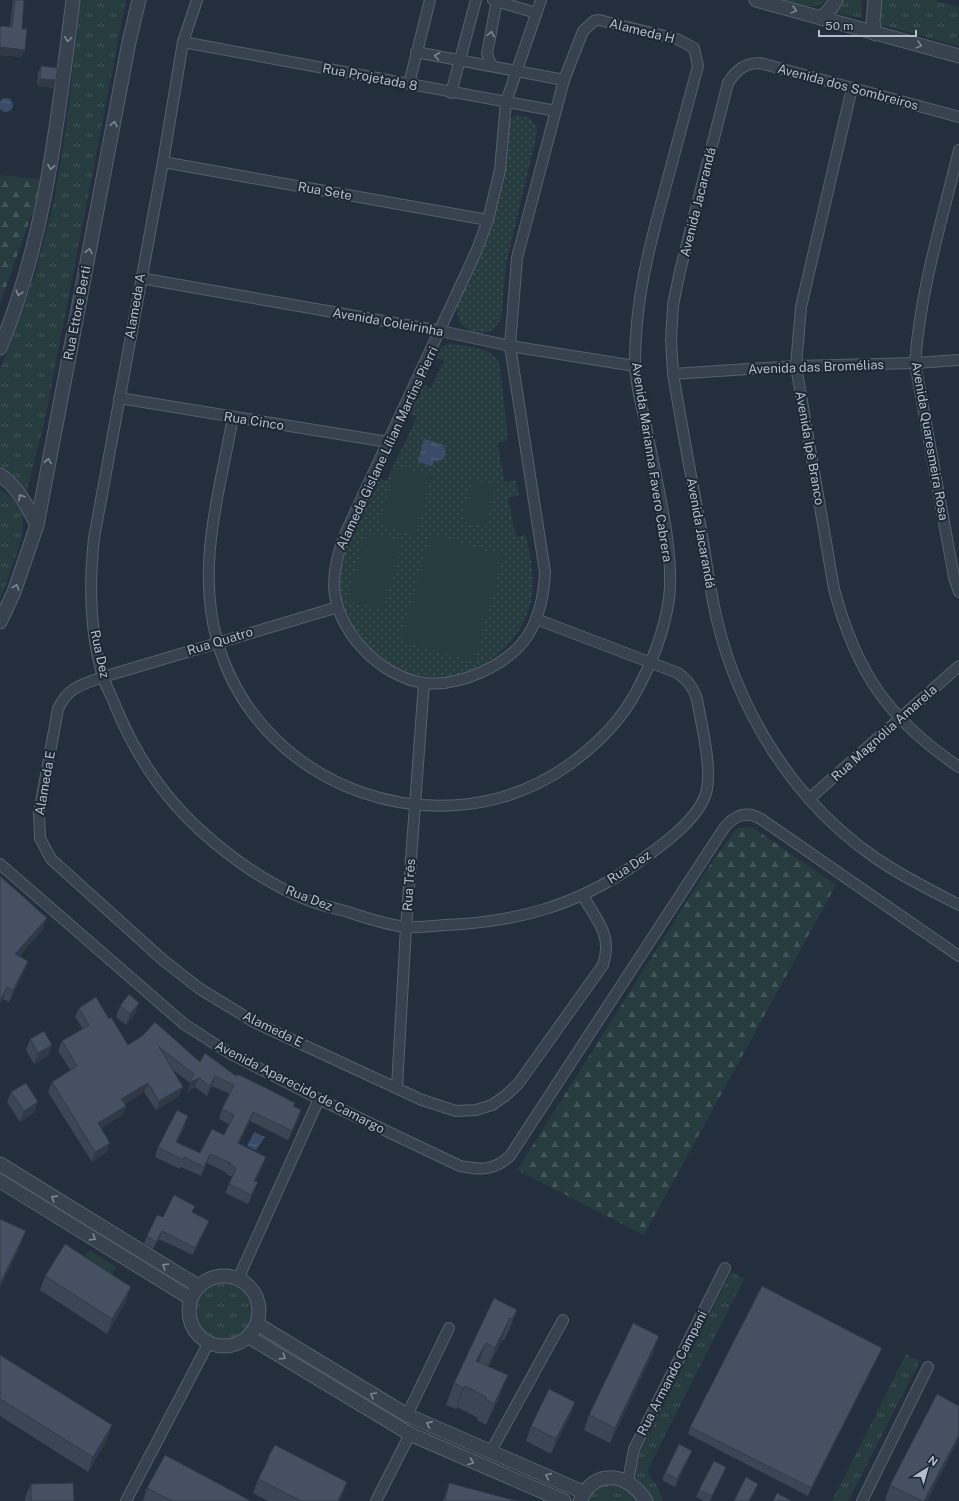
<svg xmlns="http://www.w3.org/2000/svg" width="959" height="1501" font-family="'Public Sans',sans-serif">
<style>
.grass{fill:url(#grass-tufts)}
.forest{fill:url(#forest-firs)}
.park{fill:url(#park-dots)}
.pitch{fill:#263c3f}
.water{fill:url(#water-ripples)}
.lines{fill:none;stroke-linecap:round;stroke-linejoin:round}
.minor-casing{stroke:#565f6c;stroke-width:12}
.tertiary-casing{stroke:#565f6c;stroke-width:15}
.minor{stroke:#38414e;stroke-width:10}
.tertiary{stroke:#38414e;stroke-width:13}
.wall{fill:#3b4654}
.shaded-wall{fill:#303945}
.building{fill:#455162;stroke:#303945}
.oneway{stroke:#7c8592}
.labels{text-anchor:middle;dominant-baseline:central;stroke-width:4;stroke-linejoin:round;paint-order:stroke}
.street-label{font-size:13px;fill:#b4bcc9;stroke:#1d2633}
</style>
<defs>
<pattern id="grass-tufts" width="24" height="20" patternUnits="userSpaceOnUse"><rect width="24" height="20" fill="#263c3f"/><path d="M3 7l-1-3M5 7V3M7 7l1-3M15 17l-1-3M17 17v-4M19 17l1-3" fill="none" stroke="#435659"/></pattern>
<pattern id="forest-firs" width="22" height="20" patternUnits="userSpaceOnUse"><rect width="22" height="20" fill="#263c3f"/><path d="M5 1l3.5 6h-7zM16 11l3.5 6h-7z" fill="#435659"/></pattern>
<pattern id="park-dots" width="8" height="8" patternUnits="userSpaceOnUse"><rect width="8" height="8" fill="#263c3f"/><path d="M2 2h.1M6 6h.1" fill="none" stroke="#435659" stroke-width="1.8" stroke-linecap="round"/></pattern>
<pattern id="water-ripples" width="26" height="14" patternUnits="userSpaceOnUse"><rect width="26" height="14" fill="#394c67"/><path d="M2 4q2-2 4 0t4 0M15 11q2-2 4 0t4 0" fill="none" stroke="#53647b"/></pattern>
</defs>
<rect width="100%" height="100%" fill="#242f3e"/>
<g class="grass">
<path d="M80 0H126L44 424 26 493 16 478 0 466V371L36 271 54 201 66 129Z"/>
<path d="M785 0H826C815 12 799 4 785 0Z"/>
<path d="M843 0H862V18L836 13Z"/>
<path d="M878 0H933L959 7V46L882 25 876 17Z"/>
<path d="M0 490C31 508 25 529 15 558 10 572 6 586 0 599Z"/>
<path d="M731 1272 744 1279 648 1469 649 1475 658 1487 663 1501H647L634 1476 635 1462Z"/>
<circle cx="224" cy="1311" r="30"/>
<path d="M906 1354 920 1361 848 1501H832Z"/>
<path d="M617 1482 630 1488 640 1501H584C594 1486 599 1483 617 1482Z"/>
</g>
<g class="forest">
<path d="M0 175 44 180 0 304Z"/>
<path d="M752 827 836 885 644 1235 517 1170 710 865 737 828Z"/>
</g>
<g class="park">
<path d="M517 115 530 118 537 127V133L506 265 501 319 492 331 477 334 470 332 459 322 457 307 482 250 509 119Z"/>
<path d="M450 344C469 347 490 345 500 365L508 440 497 443 505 482 516 480 519 495 508 498 516 537 526 535C529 552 534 569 533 587 529 648 467 690 409 673 396 669 382 663 372 653 368 649 364 644 360 639 347 624 338 602 338 581 338 544 361 509 376 476L386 481 417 417 406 412 420 383 431 388 444 361 433 356 443 346Z"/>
</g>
<g class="pitch">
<path d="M396 466 432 476 416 535 379 524Z"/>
<path d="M473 480 496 486 485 527 462 521Z"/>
<path d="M366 532 403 542 383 610 347 600Z"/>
<path d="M431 534 504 556 474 662 400 640Z"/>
<path d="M89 1250 117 1267 107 1283 79 1265Z"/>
</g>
<g class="water">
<circle cx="6" cy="105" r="7"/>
<path d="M424 439 442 444 445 448V456L442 460 434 461 432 466 418 462Z"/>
<path d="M254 1132 265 1137 256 1150 247 1146Z"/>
</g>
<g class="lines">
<g class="minor-casing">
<g id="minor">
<path d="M197 0 183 42 163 162 94 538C89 584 90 633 103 677 106 686 111 695 115 705 144 776 184 824 248 868 266 880 285 891 305 899 319 905 334 908 348 912 366 918 387 925 406 927 419 928 433 926 446 925 516 922 575 906 633 866 657 849 698 821 706 793 713 770 701 723 697 699 693 687 688 681 678 673L536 619"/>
<path d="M493 0 536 13"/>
<path d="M183 42 556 111"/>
<path d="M416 52 564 80"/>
<path d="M492 66 487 54 497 0"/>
<path d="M409 84 430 0"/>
<path d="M852 88 801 307 796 366 834 589C856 672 888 719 959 767"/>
<path d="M451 93 476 0"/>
<path d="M959 117 760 63C745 63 736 70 728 83L680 271 673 305 671 340 673 374C682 426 691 477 701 529 706 559 710 590 717 620 739 712 793 799 870 854 897 874 929 889 959 905"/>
<path d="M959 150C942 220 920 291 915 363L954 577 959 592"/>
<path d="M163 162 488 220"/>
<path d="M140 278 441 331 510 346 635 366"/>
<path d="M673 374 796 366 915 363 959 360"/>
<path d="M119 398 388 442"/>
<path d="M233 417C220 490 196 566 217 640 258 790 444 855 570 764 596 745 621 721 636 692 652 663 664 632 669 599 675 551 656 480 647 431 643 409 635 385 635 362 635 301 649 247 665 189 676 148 687 107 698 66L694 48 677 39 599 20 594 21 583 31 564 80 517 258 510 346 545 572C544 594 540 616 528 635 509 665 460 687 424 683 380 677 335 630 334 585 334 566 339 549 346 532L476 252 488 220 500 170 506 102 541 0"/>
<path d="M338 607 103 677C81 685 68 687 58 709L39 813 40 838 51 859 163 960 200 989 256 1023 422 1100 456 1111 476 1110 492 1105 505 1096 518 1084 603 965C613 935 597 921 583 896"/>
<path d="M809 799 959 666"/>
<path d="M0 864 184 1024 229 1053 319 1099 460 1166C481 1170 493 1171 510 1156L724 828C734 816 746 810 761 819L959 956"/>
<path d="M397 1088 406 927 424 683"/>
<path d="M238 1279 319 1099"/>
<path d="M407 1415 449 1328"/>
<path d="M491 1451 563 1320"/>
<path d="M628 1481 634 1449 725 1268"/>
<path d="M126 1501 208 1344"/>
<path d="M376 1501 410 1434"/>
<path d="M862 1501 928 1367"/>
</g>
</g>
<g class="tertiary-casing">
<g id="tertiary">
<path d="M756 0 959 56"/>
<path d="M875 0 873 22 875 34"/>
<path d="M821 18 831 8 836 0"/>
<path d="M0 348C46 237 58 118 73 0"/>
<path d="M0 475C18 487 27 506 37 525"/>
<path d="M0 622 14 592 37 525 129 42 139 0"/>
<path d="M0 1164 198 1286"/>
<path d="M0 1181 190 1298"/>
<circle cx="224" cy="1311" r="35"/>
<path d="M257 1324 407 1415 583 1492"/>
<path d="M249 1337 410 1434 564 1501"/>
<path d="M580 1501C594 1467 629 1473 646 1501"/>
</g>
</g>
<use href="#minor" class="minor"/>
<use href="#tertiary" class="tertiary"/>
</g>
<g class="wall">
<path d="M13 0H24L22 29V57L0 55V26L10 27Z"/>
<path d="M41 66 54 88 37 86 38 74Z"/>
<path d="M0 876 43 929 19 956 28 961 24 972 9 1002 3 999Z"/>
<path d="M120 1006 135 1014 126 1025 116 1017Z"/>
<path d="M79 1008 109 1019 128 1045 142 1036 200 1062 236 1076 293 1106 298 1120 288 1140 250 1121 239 1143 263 1166 255 1181 254 1192 248 1204 225 1193 232 1177 226 1174 227 1173 207 1163 201 1176 181 1167 180 1169 155 1157 158 1147 185 1126 177 1142 200 1153 224 1135 229 1124 219 1119 222 1109 230 1094 212 1086 207 1096 195 1087 187 1092 190 1083 172 1069 179 1096 156 1110 144 1092 125 1104 126 1106 122 1115 101 1128 107 1152 92 1162 48 1092 52 1082 71 1071 58 1051 62 1041 83 1029 75 1017Z"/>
<path d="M30 1039 52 1045 48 1056 34 1064 26 1050Z"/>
<path d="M11 1092 34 1113 20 1122 7 1102Z"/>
<path d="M192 1213 209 1221 206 1228 193 1255 159 1239 153 1249 144 1243 147 1236 163 1217Z"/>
<path d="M45 1276 126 1301 107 1334 40 1290Z"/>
<path d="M494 1298 517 1310 509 1331 504 1340H502L488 1367 500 1396 486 1425 477 1420 478 1418 457 1407 456 1409 446 1405 454 1383Z"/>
<path d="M882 1348 879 1355 808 1496 688 1434 690 1427Z"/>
<path d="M654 1351 610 1443 584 1430 589 1415Z"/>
<path d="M0 1355 112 1425 107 1440 88 1472 0 1416Z"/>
<path d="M575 1402 570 1416 551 1454 526 1441 531 1426Z"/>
<path d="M959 1406V1439L927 1501H887L885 1500 890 1485Z"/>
<path d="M268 1457 347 1482 340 1501H268L253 1493 258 1479 264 1468Z"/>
<path d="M689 1458 675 1487 662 1480 665 1473Z"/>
<path d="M723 1475 710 1501H704L696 1497 699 1490Z"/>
<path d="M449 1483 517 1501H443Z"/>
<path d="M31 1484 74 1501H25V1498Z"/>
<path d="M147 1488 251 1501H143Z"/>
</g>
<g class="shaded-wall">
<path d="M0 47 25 50 22 57 0 55Z"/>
<path d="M40 79 56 80 54 88 37 86Z"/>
<path d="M47 918 43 929 10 965 15 954Z"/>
<path d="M28 961 24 972 9 1002 13 990Z"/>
<path d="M7 987 3 999 0 1004V1001Z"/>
<path d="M139 1003 135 1014 126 1025 130 1014Z"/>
<path d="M52 1045 48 1056 34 1064 38 1053Z"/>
<path d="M215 1076 212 1086 207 1096 210 1086Z"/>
<path d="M199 1078 195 1087 187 1092 190 1082Z"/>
<path d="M148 1083 144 1092 118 1108 121 1099Z"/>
<path d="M183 1087 179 1096 156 1110 159 1101Z"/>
<path d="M38 1102 34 1113 20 1122 24 1111Z"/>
<path d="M126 1106 122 1115 94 1132 98 1123Z"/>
<path d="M301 1110 298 1120 288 1140 292 1131Z"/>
<path d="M253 1112 250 1121 234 1152 238 1143Z"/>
<path d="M188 1116 185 1126 172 1151 176 1142Z"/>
<path d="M110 1143 107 1152 92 1162 95 1152Z"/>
<path d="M210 1154 207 1163 201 1176 204 1167Z"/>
<path d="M266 1157 263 1166 251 1190 254 1181Z"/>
<path d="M258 1182 254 1192 248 1204 251 1195Z"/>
<path d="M209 1221 206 1228 193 1255 195 1248Z"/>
<path d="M26 1231 21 1245 0 1288V1284Z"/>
<path d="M162 1231 159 1239 153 1249 156 1242Z"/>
<path d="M131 1287 126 1301 107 1334 112 1319Z"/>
<path d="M517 1310 509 1331 504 1340 512 1319Z"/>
<path d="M510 1318 502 1340 487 1369 495 1348Z"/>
<path d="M659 1336 654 1351 610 1443 615 1428Z"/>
<path d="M486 1343 478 1365 476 1361Z"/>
<path d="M882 1348 879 1355 808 1496 811 1488Z"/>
<path d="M508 1375 500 1396 486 1425 494 1404Z"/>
<path d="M465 1386 457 1407 456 1409 463 1388Z"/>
<path d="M575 1402 570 1416 551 1454 556 1439Z"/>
<path d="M112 1425 107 1440 88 1472 93 1457Z"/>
<path d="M959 1435V1439L927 1501H924Z"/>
<path d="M692 1451 689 1458 675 1487 677 1479Z"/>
<path d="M726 1467 723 1475 710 1501 712 1496Z"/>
<path d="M347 1482 340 1501H338Z"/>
<path d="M758 1484 756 1491 750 1501H749Z"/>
</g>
<g class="building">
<path d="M15 0H24L22 29H27L25 50 0 47V26L12 27Z"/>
<path d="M41 66 58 68 56 80 40 79Z"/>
<path d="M0 876 47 918 15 954 28 961 13 990 7 987 0 1001Z"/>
<path d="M129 994 139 1003 130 1014 120 1006Z"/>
<path d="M96 997 109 1019 111 1017 128 1045 142 1036 155 1022 200 1062 205 1053 236 1076 237 1074 268 1089 295 1103 293 1106 301 1110 292 1131 253 1112 238 1143 266 1157 254 1181 258 1182 251 1195 229 1184 236 1168 230 1165 231 1163 210 1154 204 1167 184 1157 183 1160 158 1147 177 1110 188 1116 176 1142 200 1153 212 1129 224 1135 234 1115 222 1109 234 1085 215 1076 210 1086 199 1078 190 1082 194 1074 159 1047 183 1087 159 1101 148 1083 121 1099 126 1106 98 1123 110 1143 95 1152 52 1082 77 1066 62 1041 89 1025 79 1008Z"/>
<path d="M44 1031 52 1045 38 1053 30 1039Z"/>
<path d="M26 1083 38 1102 24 1111 11 1092Z"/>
<path d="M174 1195 195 1206 192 1212 209 1221 195 1248 162 1231 156 1242 147 1236 157 1215 163 1217Z"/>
<path d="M0 1219 26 1231 0 1284Z"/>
<path d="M65 1244 131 1287 112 1319 45 1276Z"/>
<path d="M762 1286 882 1348 811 1488 690 1427Z"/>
<path d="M494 1298 517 1310 512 1319 510 1318 495 1348 486 1343 476 1361 508 1375 494 1404 485 1399 486 1397 465 1386 463 1388 454 1383Z"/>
<path d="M633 1323 659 1336 615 1428 589 1415Z"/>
<path d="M0 1355 112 1425 93 1457 0 1399Z"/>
<path d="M549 1389 575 1402 556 1439 531 1426Z"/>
<path d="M937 1394 959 1406V1435L924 1501H922L890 1485Z"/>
<path d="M679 1444 692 1451 677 1479 665 1473Z"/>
<path d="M275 1445 347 1482 338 1501H301L258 1479 269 1458 268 1457Z"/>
<path d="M165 1455 251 1501H172L147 1488Z"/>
<path d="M714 1461 726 1467 712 1496 699 1490Z"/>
<path d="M746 1477 758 1484 749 1501H734Z"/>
<path d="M73 1483 74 1501H31V1484Z"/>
<path d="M449 1483 517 1501H445Z"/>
<path d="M777 1493 792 1501H773Z"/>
</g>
<defs><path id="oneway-chevron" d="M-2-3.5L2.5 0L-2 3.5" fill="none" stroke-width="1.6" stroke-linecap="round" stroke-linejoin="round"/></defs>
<g class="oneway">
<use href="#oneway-chevron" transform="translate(794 10) rotate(15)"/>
<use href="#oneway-chevron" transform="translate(491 34) rotate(-79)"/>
<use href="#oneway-chevron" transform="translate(68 39) rotate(97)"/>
<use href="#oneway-chevron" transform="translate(919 45) rotate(15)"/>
<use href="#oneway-chevron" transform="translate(437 56) rotate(-170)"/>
<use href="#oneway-chevron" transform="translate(114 124) rotate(-79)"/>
<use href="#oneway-chevron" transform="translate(51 167) rotate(100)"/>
<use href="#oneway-chevron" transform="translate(89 251) rotate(-79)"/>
<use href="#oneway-chevron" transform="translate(19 293) rotate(106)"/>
<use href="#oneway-chevron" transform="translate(48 461) rotate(-80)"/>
<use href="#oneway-chevron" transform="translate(21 497) rotate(-122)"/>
<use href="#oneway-chevron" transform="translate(16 587) rotate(-71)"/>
<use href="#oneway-chevron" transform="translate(54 1198) rotate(-148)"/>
<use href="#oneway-chevron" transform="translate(93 1238) rotate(32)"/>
<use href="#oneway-chevron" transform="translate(165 1266) rotate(-148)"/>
<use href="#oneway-chevron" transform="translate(283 1357) rotate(32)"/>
<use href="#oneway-chevron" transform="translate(373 1395) rotate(-149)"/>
<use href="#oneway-chevron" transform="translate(429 1424) rotate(-156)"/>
<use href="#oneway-chevron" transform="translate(471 1462) rotate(23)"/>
<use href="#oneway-chevron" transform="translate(548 1476) rotate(-156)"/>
</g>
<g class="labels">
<g class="street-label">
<text transform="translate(642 31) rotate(14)">Alameda H</text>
<text transform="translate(370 77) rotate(11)">Rua Projetada 8</text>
<text transform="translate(848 87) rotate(15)">Avenida dos Sombreiros</text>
<text transform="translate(325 191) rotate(10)">Rua Sete</text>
<text transform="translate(698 202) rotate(-76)">Avenida Jacarandá</text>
<text transform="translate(135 306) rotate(-80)">Alameda A</text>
<text transform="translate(77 313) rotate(-79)">Rua Ettore Berti</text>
<text transform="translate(388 322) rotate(10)">Avenida Coleirinha</text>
<text transform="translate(816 367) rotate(-2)">Avenida das Bromélias</text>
<text transform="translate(254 421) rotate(9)">Rua Cinco</text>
<text transform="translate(930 441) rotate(80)">Avenida Quaresmeira Rosa</text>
<text transform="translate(387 448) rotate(-65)">Alameda Gislane Lílian Martins Pierri</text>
<text transform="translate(810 448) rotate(80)">Avenida Ipê Branco</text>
<text transform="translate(652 462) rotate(81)">Avenida Marianna Favero Cabrera</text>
<text transform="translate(701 533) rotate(80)">Avenida Jacarandá</text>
<text transform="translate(220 641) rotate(-17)">Rua Quatro</text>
<text transform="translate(100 654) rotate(78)">Rua Dez</text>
<text transform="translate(884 733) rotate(-42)">Rua Magnólia Amarela</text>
<text transform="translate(45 783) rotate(-80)">Alameda E</text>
<text transform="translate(629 867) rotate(-33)">Rua Dez</text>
<text transform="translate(409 885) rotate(-86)">Rua Três</text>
<text transform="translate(309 898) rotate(21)">Rua Dez</text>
<text transform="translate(273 1029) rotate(26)">Alameda E</text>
<text transform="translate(300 1087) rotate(27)">Avenida Aparecido de Camargo</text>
<text transform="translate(672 1373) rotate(-63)">Rua Armando Campani</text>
</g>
</g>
<g transform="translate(927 1469) rotate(37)" stroke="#1d2633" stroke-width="3" paint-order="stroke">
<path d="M0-3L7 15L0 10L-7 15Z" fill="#b4bcc9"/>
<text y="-6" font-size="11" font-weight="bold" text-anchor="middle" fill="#b4bcc9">N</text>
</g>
<path d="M819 30v6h97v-6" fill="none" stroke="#b4bcc9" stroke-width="2"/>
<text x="825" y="30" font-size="12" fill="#b4bcc9" stroke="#1d2633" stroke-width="3" paint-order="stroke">50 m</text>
</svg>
